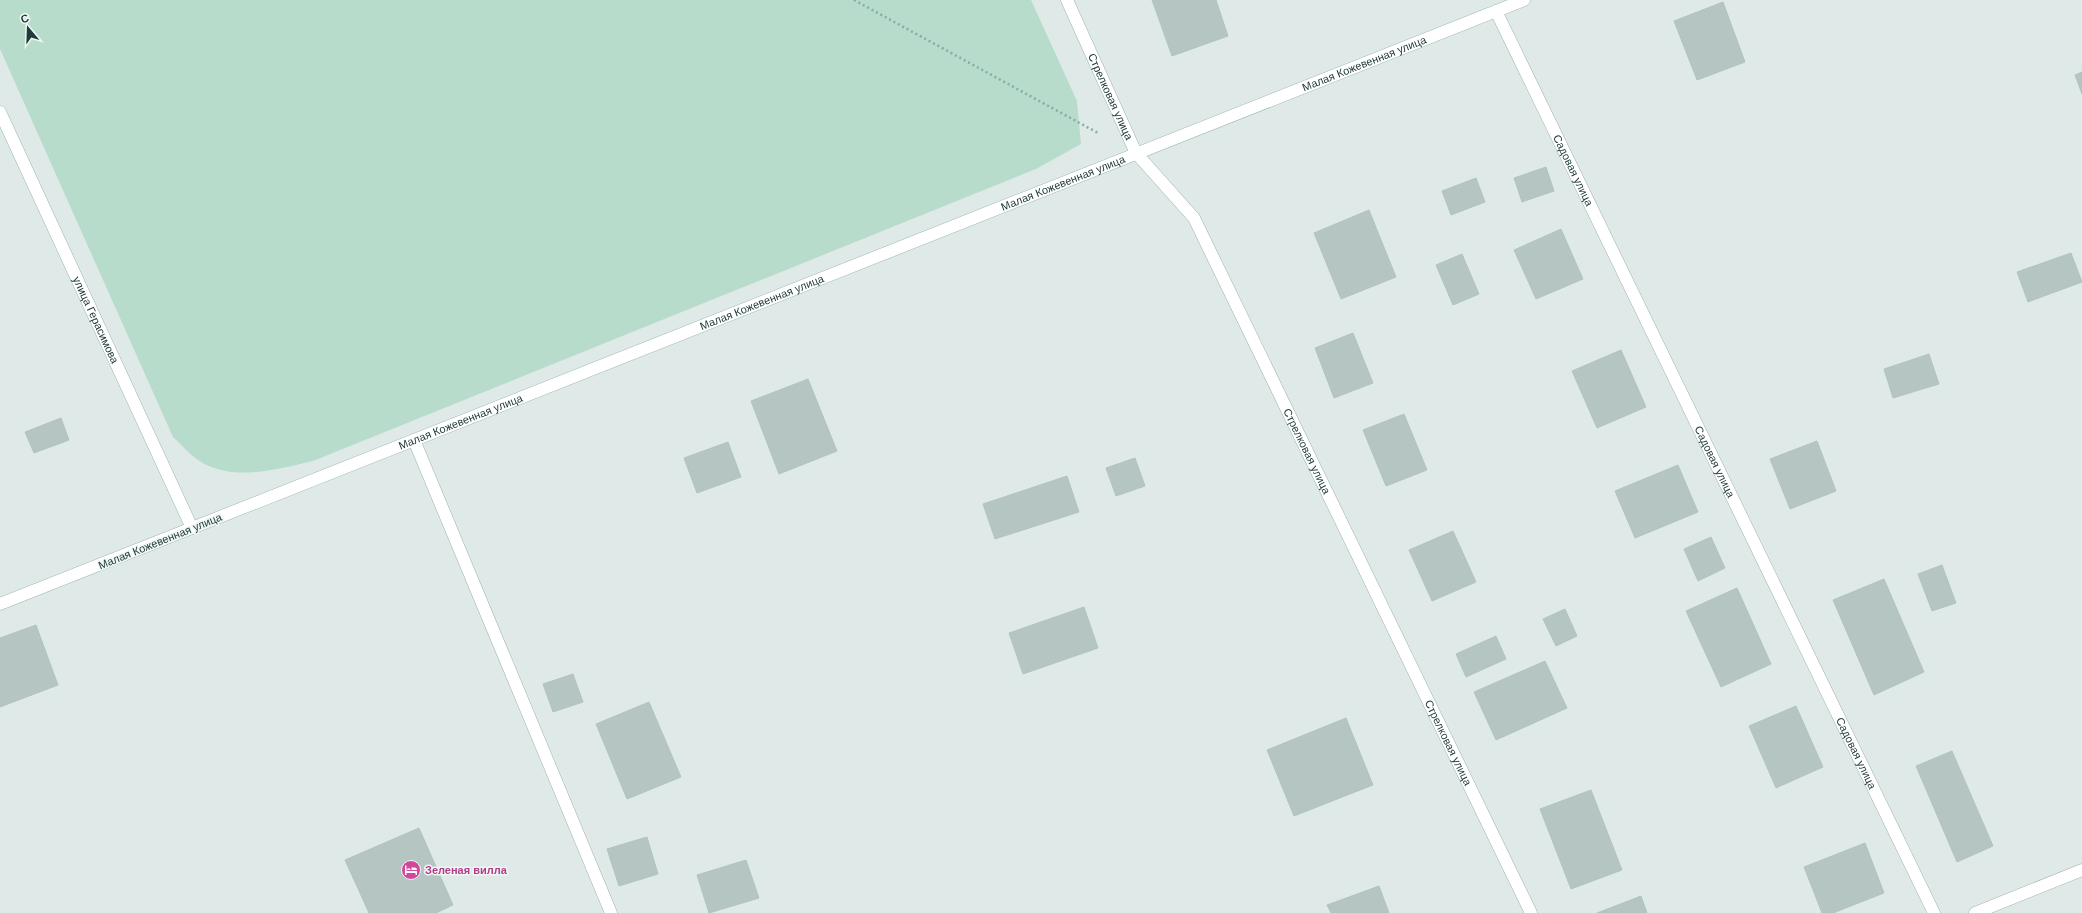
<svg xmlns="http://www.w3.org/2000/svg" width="2082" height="913" font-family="Arial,sans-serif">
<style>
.green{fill:#b7dccb}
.building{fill:#b4c5c2;stroke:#b1c4c1}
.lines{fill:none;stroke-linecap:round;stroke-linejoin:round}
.lane-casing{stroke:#a2b2b0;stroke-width:13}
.street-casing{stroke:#a2b2b0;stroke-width:13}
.secondary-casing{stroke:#9eb6b4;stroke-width:13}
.path{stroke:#7faeac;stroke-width:2.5;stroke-dasharray:2 3;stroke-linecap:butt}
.lane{stroke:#fff;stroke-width:12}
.street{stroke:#fff;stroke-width:12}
.secondary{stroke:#fff;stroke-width:12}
.labels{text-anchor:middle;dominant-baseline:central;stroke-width:3;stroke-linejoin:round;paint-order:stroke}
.street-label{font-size:11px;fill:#203a3a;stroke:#eff7f5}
.hotel-label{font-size:11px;font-weight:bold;fill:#b23c85;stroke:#eff7f5;text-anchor:start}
</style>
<rect width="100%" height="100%" fill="#dfeae8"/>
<path class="green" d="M0 0H1031L1077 101 1081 144 1036 169 313 461C278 469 231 483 198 460 189 454 181 444 173 437L0 49Z"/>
<g class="building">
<path d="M1152 0H1216L1228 36 1172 56Z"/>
<path d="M1723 2 1745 62 1697 80 1674 21Z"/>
<path d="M2082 72V94L2075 75Z"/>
<path d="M1546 167 1554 191 1522 202 1514 178Z"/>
<path d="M1476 178 1485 202 1451 215 1442 191Z"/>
<path d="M1369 210 1396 277 1341 299 1314 233Z"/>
<path d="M1561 229 1583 279 1536 299 1514 250Z"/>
<path d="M2071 253 2082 282 2028 302 2017 272Z"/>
<path d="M1462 254 1479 294 1453 305 1436 265Z"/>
<path d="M1353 333 1373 383 1334 398 1315 348Z"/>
<path d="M1621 350 1646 407 1597 428 1572 371Z"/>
<path d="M1929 354 1939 384 1893 398 1884 369Z"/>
<path d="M808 379 837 451 779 474 751 401Z"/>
<path d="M1404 414 1427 470 1386 486 1363 430Z"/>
<path d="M61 418 69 440 34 453 25 432Z"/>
<path d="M1817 441 1836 491 1790 509 1770 459Z"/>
<path d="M728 442 741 477 697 493 684 458Z"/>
<path d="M1135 458 1145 486 1116 496 1106 468Z"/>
<path d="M1678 465 1698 512 1635 538 1615 491Z"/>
<path d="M1067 476 1079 512 995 539 983 504Z"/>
<path d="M1453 531 1476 582 1432 601 1409 550Z"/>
<path d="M1711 537 1725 568 1698 581 1684 549Z"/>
<path d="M1942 565 1956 603 1932 611 1918 574Z"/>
<path d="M1884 579 1924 672 1874 695 1833 600Z"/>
<path d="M1737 588 1771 664 1721 687 1686 611Z"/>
<path d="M1084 607 1098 648 1023 674 1009 633Z"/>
<path d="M1565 609 1577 636 1556 646 1543 619Z"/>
<path d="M36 625 58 685 0 707V638Z"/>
<path d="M1496 636 1506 659 1466 677 1456 654Z"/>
<path d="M1545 661 1567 708 1496 740 1474 692Z"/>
<path d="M573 674 583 702 553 712 543 684Z"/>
<path d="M649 702 681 777 627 799 596 724Z"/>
<path d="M1796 706 1823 767 1776 788 1749 726Z"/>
<path d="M1346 718 1373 785 1294 816 1267 750Z"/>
<path d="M1952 751 1993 846 1957 862 1916 766Z"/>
<path d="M1591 790 1622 870 1571 889 1540 809Z"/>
<path d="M419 828 453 905 436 913H369L345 860Z"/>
<path d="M647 837 658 874 619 886 607 849Z"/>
<path d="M1865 843 1884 893 1833 913H1822L1804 867Z"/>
<path d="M746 860 759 898 709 913 697 875Z"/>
<path d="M1379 886 1389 913H1331L1327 905Z"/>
<path d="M1641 896 1647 913H1597Z"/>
</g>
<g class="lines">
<g class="lane-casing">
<g id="lane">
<path id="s1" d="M1496 11 1934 913"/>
<path d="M414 440 611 913"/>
<path d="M1975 913 2082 870"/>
</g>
</g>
<g class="street-casing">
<g id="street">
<path id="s2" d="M1067 0 1136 153 1194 218 1531 913"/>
<path d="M0 604 192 528"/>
</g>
</g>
<g class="secondary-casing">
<g id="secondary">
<path id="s3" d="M0 112 192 528 1524 0"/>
</g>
</g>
<path class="path" d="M854 0 1098 133"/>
<use href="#lane" class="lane"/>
<use href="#street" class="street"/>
<use href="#secondary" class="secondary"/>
</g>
<defs>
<g id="hotel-disc" transform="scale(1)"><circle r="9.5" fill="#d1479c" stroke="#eff7f5"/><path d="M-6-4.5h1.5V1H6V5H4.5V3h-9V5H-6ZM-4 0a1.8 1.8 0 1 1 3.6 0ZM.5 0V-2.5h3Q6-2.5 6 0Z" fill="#fff"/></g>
</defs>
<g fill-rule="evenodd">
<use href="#hotel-disc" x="411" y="870"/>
</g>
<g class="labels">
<g class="street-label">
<text stroke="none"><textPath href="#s3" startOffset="1719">Малая Кожевенная улица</textPath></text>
<text stroke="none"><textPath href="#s2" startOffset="106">Стрелковая улица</textPath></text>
<text stroke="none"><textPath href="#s1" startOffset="177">Садовая улица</textPath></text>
<text stroke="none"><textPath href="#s3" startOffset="1395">Малая Кожевенная улица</textPath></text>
<text stroke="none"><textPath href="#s3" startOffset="1071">Малая Кожевенная улица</textPath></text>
<text stroke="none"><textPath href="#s3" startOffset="229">улица Герасимова</textPath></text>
<text stroke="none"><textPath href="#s3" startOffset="747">Малая Кожевенная улица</textPath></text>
<text stroke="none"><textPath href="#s2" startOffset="514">Стрелковая улица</textPath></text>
<text stroke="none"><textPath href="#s1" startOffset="501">Садовая улица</textPath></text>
<text transform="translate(160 541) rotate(-22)">Малая Кожевенная улица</text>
<text stroke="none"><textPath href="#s2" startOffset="838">Стрелковая улица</textPath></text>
<text stroke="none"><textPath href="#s1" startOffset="825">Садовая улица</textPath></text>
</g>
<g class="hotel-label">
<text x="425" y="870">Зеленая вилла</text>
</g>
</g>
<g transform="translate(28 28) rotate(341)" stroke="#eff7f5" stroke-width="3" paint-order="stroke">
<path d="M0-3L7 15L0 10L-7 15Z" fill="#203a3a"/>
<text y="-6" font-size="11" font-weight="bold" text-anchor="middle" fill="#203a3a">С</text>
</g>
</svg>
